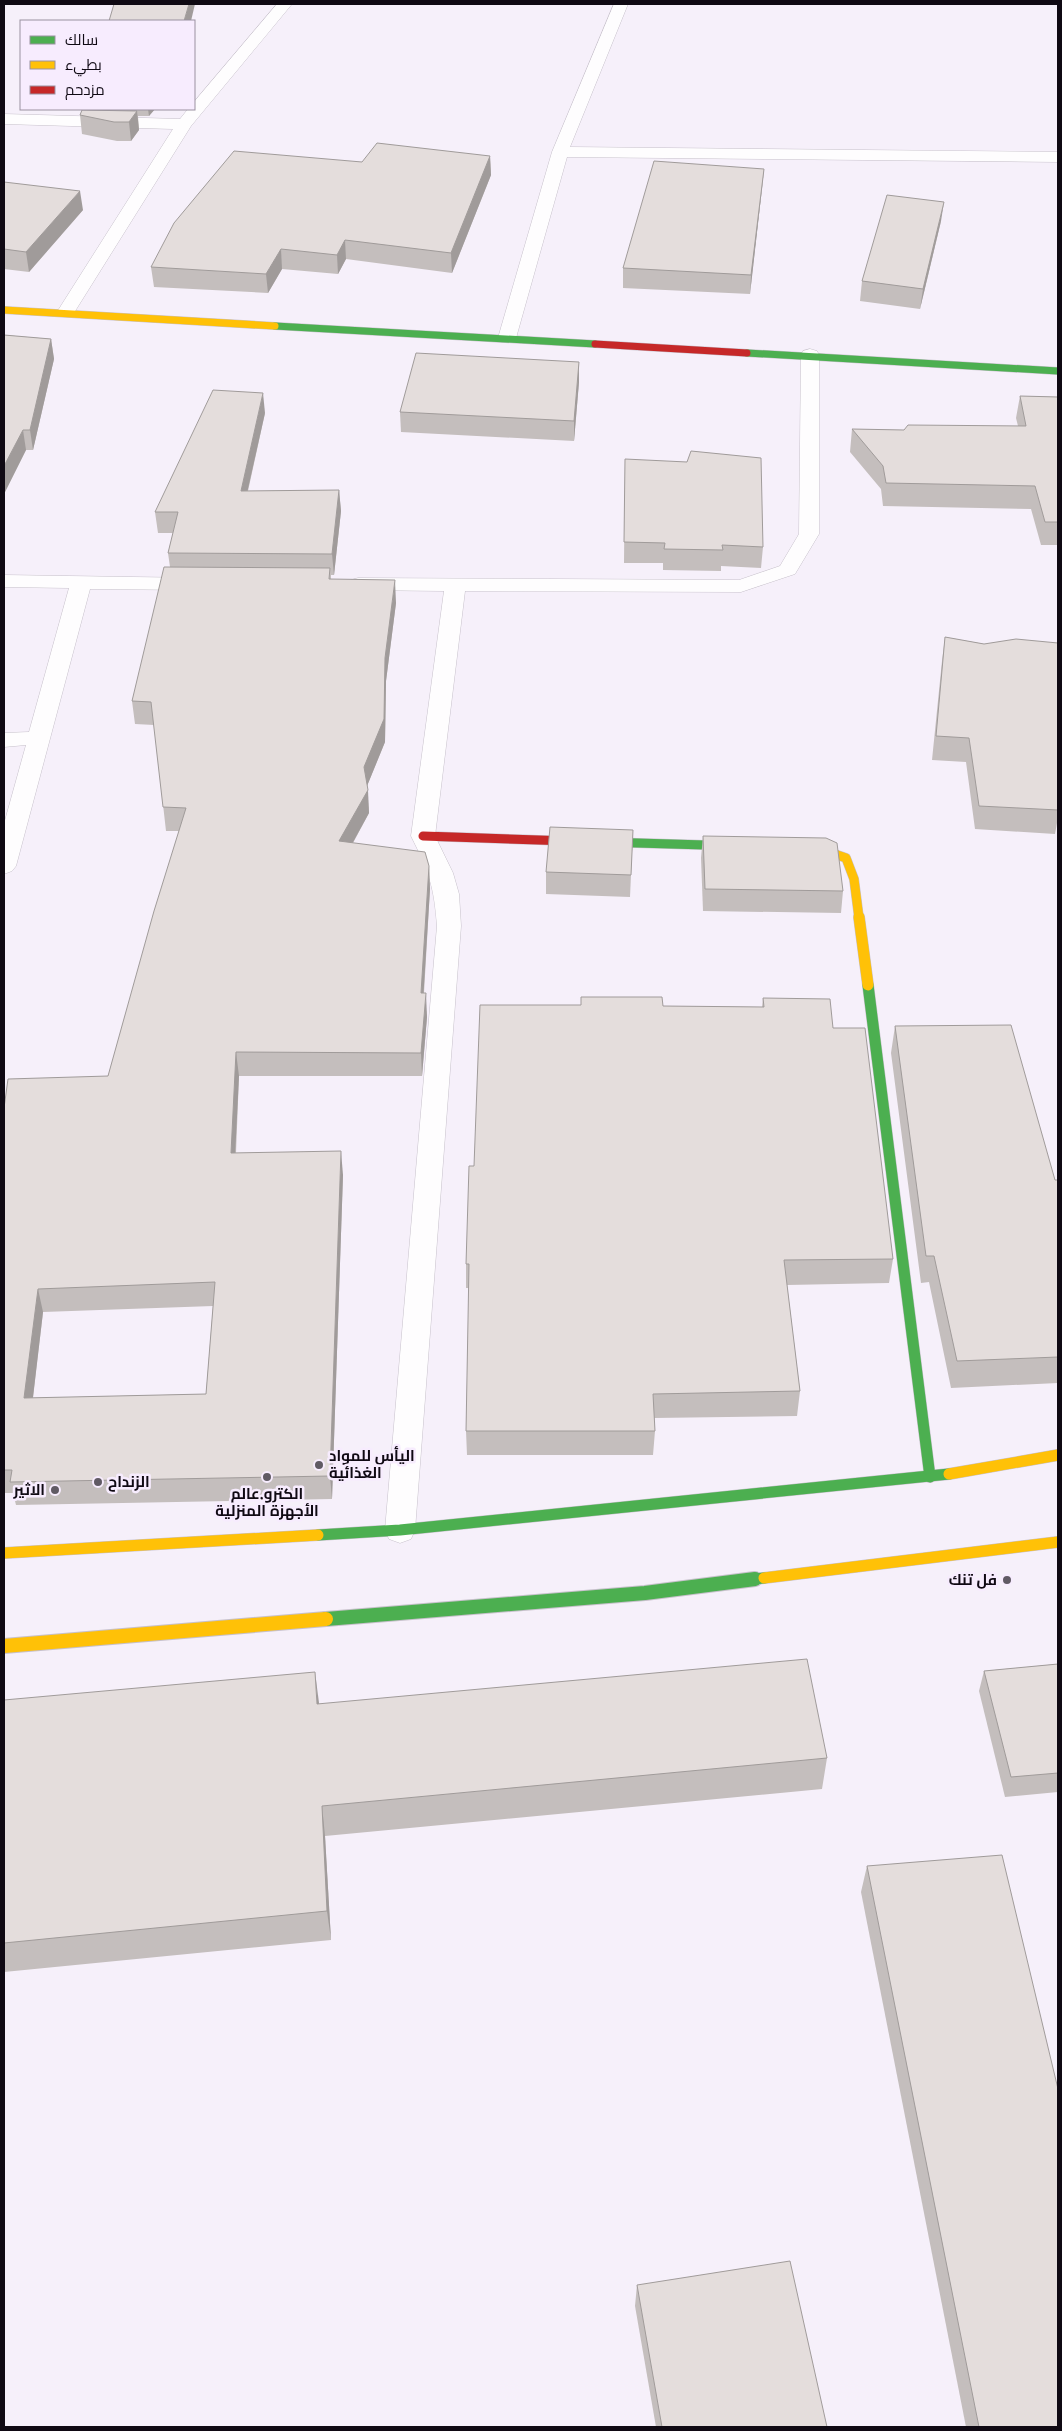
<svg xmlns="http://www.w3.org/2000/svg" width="1062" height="2431" font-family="'Varela Round',Cairo,sans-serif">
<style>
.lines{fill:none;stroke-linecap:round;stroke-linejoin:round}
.street-casing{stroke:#c7c1cb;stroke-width:1}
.fast-far3-casing{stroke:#c7c1cb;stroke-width:8}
.fast-far2-casing{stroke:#c7c1cb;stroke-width:10}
.fast-far1-casing{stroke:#c7c1cb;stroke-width:12}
.fast-casing{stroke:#c7c1cb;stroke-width:16}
.slow-far3-casing{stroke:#c7c1cb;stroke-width:8}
.slow-far2-casing{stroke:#c7c1cb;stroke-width:10}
.slow-far1-casing{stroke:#c7c1cb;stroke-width:12}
.slow-casing{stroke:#c7c1cb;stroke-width:16}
.jam-far1-casing{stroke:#c7c1cb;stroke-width:8}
.jam-casing{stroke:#c7c1cb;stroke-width:10}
.street{fill:#fefdfe;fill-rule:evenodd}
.fast-far3{stroke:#4caf50;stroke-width:7}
.fast-far2{stroke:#4caf50;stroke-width:9}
.fast-far1{stroke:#4caf50;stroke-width:11}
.fast{stroke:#4caf50;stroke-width:14}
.slow-far3{stroke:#ffc107;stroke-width:7}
.slow-far2{stroke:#ffc107;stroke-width:9}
.slow-far1{stroke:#ffc107;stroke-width:11}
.slow{stroke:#ffc107;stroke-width:14}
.jam-far1{stroke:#c62828;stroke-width:7}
.jam{stroke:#c62828;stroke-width:9}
.wall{fill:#c4bebd;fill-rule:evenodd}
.shaded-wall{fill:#a09b9a}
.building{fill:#e4dddc;stroke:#a09b9a;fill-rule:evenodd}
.poi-dot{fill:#605a64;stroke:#f7ecfe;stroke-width:2}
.labels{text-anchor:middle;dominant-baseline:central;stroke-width:5;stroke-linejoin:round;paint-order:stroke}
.poi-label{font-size:15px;font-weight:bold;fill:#0f0913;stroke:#f7ecfe;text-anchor:start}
</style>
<rect width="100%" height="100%" fill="#f6f0fa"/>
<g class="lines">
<g class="street-casing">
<g id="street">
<path d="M277 4H292L191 126 72 316H60L57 312 173 129 4 124V114L180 119 188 109H194V102Z"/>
<path d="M614 4H628L570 147 1058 152V162L567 157 516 338 513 342H501L498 338 552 152Z"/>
<path d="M810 349 817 351 819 355V534L795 574 741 592 465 591 435 836 453 873 459 894 461 926 415 1530 411 1539 400 1543 389 1539 385 1530 437 926C434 886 429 872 411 836L444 591 358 590 351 588 348 584 351 580 358 578 739 580 780 566 799 534 801 355 803 351Z"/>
<path d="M4 575 197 578 204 580 207 584 204 588 197 590 90 589 16 866 12 871 4 874V824L26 745 4 747V733L29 732 69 588 4 587Z"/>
</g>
</g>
<g class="fast-far3-casing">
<g id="fast-far3">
<path d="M275 326 595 344"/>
<path d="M747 353 1058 371"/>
</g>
</g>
<g class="fast-far2-casing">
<path id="fast-far2" d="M569 841 739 846"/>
</g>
<g class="fast-far1-casing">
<g id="fast-far1">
<path d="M868 985 930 1477"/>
<path d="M318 1535 400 1530 949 1474"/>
<path d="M745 1580 764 1578"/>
</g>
</g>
<g class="fast-casing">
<path id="fast" d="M326 1619 645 1593 755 1579"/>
</g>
<g class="slow-far3-casing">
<path id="slow-far3" d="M4 310 275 326"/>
</g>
<g class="slow-far2-casing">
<path id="slow-far2" d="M801 849H820L846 858 854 879 859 918"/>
</g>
<g class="slow-far1-casing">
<g id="slow-far1">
<path d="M859 917 868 985"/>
<path d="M949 1474 1058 1455"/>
<path d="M4 1553 318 1535"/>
<path d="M764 1578 1058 1542"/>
</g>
</g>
<g class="slow-casing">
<path id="slow" d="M4 1646 326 1619"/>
</g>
<g class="jam-far1-casing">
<path id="jam-far1" d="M595 344 747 353"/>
</g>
<g class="jam-casing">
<path id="jam" d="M423 836 569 841"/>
</g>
<use href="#street" class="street"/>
<use href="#fast-far3" class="fast-far3"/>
<use href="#fast-far2" class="fast-far2"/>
<use href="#fast-far1" class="fast-far1"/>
<use href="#fast" class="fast"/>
<use href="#slow-far3" class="slow-far3"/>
<use href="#slow-far2" class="slow-far2"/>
<use href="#slow-far1" class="slow-far1"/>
<use href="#slow" class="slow"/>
<use href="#jam-far1" class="jam-far1"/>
<use href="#jam" class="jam"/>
</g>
<g class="wall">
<path d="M88 109H155L149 116H138L139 130 131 141H117L82 134 80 115 88 110Z"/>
<path d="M490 156 491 175 452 273 346 259 338 274 282 269 268 293 154 287 151 267 362 162Z"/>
<path d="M764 169 762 188 750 294 623 288V268Z"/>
<path d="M4 182 83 210 29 272 4 269Z"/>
<path d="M941 221 920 309 860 301 862 281Z"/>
<path d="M4 335 51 339 54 359 33 450H26L4 494Z"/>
<path d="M579 362V382L574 441 401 432 400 412Z"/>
<path d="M1020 396 1058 397V545H1041L1031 509 883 506 881 489 850 452 852 429 904 430 1018 426 1016 418Z"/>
<path d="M265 413 248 491 339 490 341 511 334 575H331V579L396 603 386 681 385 742 367 786 369 813 353 843 429 866 430 889 424 993 427 1017 422 1076H239L236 1153 343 1175 332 1499 16 1505 13 1493H4V1108L108 1076 179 831H166L154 725 135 724 132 701 170 567 168 553 173 533H158L155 512ZM213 1306 206 1394 33 1398 43 1312Z"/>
<path d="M625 459 763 547 761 568 721 566V571L663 570V563H624Z"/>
<path d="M945 637 984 644 1058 643V823H1057L1055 834 975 829 966 762 932 760 942 661Z"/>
<path d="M633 830 630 897 546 894V872Z"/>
<path d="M703 836 843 891 841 913 703 911 701 858Z"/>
<path d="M763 998 833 1028 893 1259 889 1283 787 1285 800 1391 797 1416 654 1418 655 1431 653 1455H467L466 1431 469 1288H466V1264L474 1166 663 1006 762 1007Z"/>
<path d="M895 1026 1055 1180H1058V1383L951 1388 929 1282 921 1283 891 1053Z"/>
<path d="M1058 1664V1792L1005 1797 979 1691 984 1671Z"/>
<path d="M4 1700 319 1704 827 1758 822 1789 325 1836 331 1940 4 1972Z"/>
<path d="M867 1866 1058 2427H966L861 1892Z"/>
<path d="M637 2285 827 2427H656L635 2306Z"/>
</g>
<g class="shaded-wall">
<path d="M189 4H195L191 21H184Z"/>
<path d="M148 109H155L149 116Z"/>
<path d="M137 111 139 130 131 141 129 122Z"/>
<path d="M490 156 491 175 452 273 451 253Z"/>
<path d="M764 169 762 188 750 294 751 275Z"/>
<path d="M80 191 83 210 29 272 26 252Z"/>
<path d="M944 202 941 221 920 309 923 289Z"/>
<path d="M345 240 346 259 338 274 337 255Z"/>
<path d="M281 249 282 269 268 293 266 274Z"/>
<path d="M51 339 54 359 33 450 30 430Z"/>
<path d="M579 362V382L574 441V421Z"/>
<path d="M263 393 265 413 243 511 241 491Z"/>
<path d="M23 430 26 450 4 494V466Z"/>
<path d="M339 490 341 511 334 575 332 554Z"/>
<path d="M395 580 396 603 386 681 385 742 365 791 364 767 385 658Z"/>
<path d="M368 790 369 813 341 864 339 841Z"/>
<path d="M429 866 430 889 422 1017 421 993Z"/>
<path d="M426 993 427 1017 422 1076 421 1053Z"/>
<path d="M236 1052 239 1076 234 1177 231 1153Z"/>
<path d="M341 1151 343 1175 332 1499 330 1476Z"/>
<path d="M38 1289 43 1312 30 1422 24 1398Z"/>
<path d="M315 1672 319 1703 320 1735 317 1704Z"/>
<path d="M322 1806 325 1836 331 1940 327 1911Z"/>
</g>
<g class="building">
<path d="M114 4H189L184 21H109Z"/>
<path d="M82 110 137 111 129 122H114L80 115Z"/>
<path d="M377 143 490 156 451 253 345 240 337 255 281 249 266 274 151 267 174 223 234 151 362 162Z"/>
<path d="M654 161 764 169 751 275 623 268Z"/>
<path d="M4 182 80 191 26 252 4 249Z"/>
<path d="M887 195 944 202 923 289 862 281Z"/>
<path d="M4 335 51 339 30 430H23L4 466Z"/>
<path d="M416 353 579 362 574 421 400 412Z"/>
<path d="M213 390 263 393 241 491 339 490 332 554 168 553 178 512H155Z"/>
<path d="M1020 396 1058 397V522H1045L1035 486 886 483 883 466 852 429 904 430 908 425 1026 426Z"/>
<path d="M691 451 761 458 763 547 722 545 723 550 664 549 665 543 624 542 625 459 687 462Z"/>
<path d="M164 567 330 568 329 579 395 580 385 658 384 719 364 767 368 790 339 841 425 852 429 866 421 993H426L421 1053 236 1052 231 1153 341 1151 330 1476 10 1482 12 1470H4V1108L8 1079 108 1076 154 911 186 808 163 807 151 702 132 701ZM215 1282 206 1394 24 1398 38 1289Z"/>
<path d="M945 637 984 644 1016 639 1058 643V810L979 806 969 738 936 736Z"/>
<path d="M550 827 633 830 631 875 546 872Z"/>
<path d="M703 836 826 838 837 843 843 891 705 889Z"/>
<path d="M581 997H662L663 1006 764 1007 763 998 830 999 833 1028H865L893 1259 784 1260 800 1391 653 1394 655 1431H466L469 1264H466L469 1166H474L480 1005H581Z"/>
<path d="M1011 1025 1055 1180H1058V1357L957 1361 934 1256H926L895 1026Z"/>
<path d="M807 1659 827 1758 322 1806 327 1911 4 1943V1700L315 1672 317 1704Z"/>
<path d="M1058 1664V1773L1011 1777 984 1671Z"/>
<path d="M1002 1855 1058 2089V2427H979L867 1866Z"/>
<path d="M790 2261 827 2427H662L637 2285Z"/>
</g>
<g class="poi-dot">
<circle cx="319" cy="1465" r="5"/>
<circle cx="267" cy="1477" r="5"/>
<circle cx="98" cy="1482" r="5"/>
<circle cx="55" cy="1490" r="5"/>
<circle cx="1007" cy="1580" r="5"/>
</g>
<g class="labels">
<g class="poi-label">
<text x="329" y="1456">اليأس للمواد<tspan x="329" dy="17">الغذائية</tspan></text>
<text x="108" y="1482">الزنداح</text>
<text x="45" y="1490" text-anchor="end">الاثير</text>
<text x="267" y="1494" text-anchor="middle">الكترو.عالم<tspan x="267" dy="17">الأجهزة المنزلية</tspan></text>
<text x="997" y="1580" text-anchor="end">فل تنك</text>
</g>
</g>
<rect width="1062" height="2431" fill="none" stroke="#0f0913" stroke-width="10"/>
<rect x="20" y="20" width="175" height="90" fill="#f7ecfe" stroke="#9a91a0"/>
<rect x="30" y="36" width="25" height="8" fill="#4caf50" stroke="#9a91a0"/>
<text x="65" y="45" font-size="15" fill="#0f0913">سالك</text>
<rect x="30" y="61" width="25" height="8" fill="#ffc107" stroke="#9a91a0"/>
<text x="65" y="70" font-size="15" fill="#0f0913">بطيء</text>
<rect x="30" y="86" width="25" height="8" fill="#c62828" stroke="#9a91a0"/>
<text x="65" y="95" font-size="15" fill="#0f0913">مزدحم</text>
</svg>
